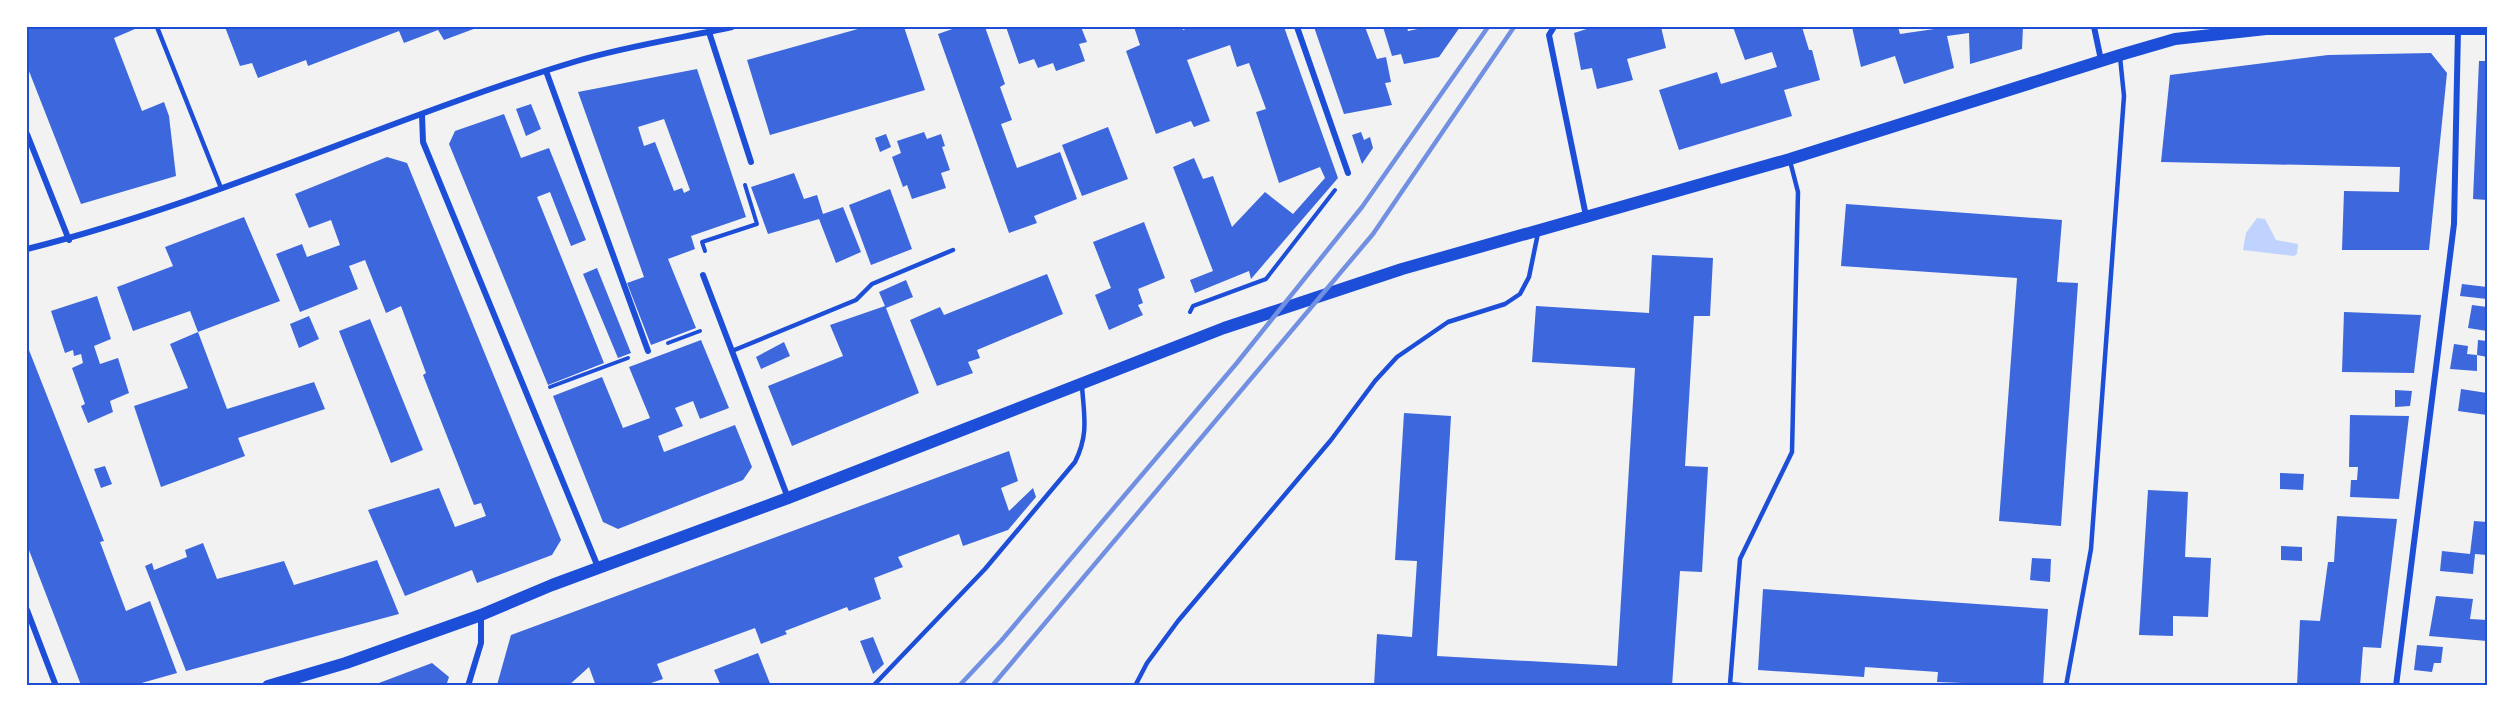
<svg xmlns="http://www.w3.org/2000/svg" width="2514" height="713" font-family="Commissioner,sans-serif">
<style>
.water{fill:#bfd3fe}
.building{fill:#3d67dc;fill-rule:evenodd}
.lines{fill:none;stroke-linecap:round;stroke-linejoin:round}
.path{stroke:#1d4ed8;stroke-width:4}
.service{stroke:#1d4ed8;stroke-width:4.5}
.minor{stroke:#1d4ed8;stroke-width:6}
.secondary{stroke:#1d4ed8;stroke-width:12}
.rail{stroke:#7290e2;stroke-width:4.5}
.neatline{fill:none;stroke:#1d4ed8;stroke-width:2}
</style>
<rect width="100%" height="100%" fill="#f2f2f2"/>
<path class="water" d="M2257 218 2265 219 2276 240 2298 244 2297 254 2294 256 2243 250 2246 233Z"/>
<g class="building">
<path d="M27 27H134L135 29 114 38 142 111 164 102 169 116 176 176 81 204 27 66Z"/>
<path d="M225 27H479L444 40 438 30 404 43 399 31 308 66 306 60 258 78 252 63 240 66Z"/>
<path d="M865 27H904L925 90 770 135 747 60Z"/>
<path d="M958 27H985L1005 84 1000 87 1012 120 1001 124 1017 168 1060 152 1077 199 1034 216 1037 223 1009 233 938 34Z"/>
<path d="M1006 27H1081L1087 42 1079 44 1085 61 1056 71 1053 63 1038 68 1034 59 1019 64Z"/>
<path d="M1134 27H1182L1183 30 1190 27H1284L1338 178 1251 279 1249 271 1195 293 1190 280 1213 271 1173 167 1194 158 1203 179 1213 176 1232 227 1265 192 1293 214 1325 178 1320 167 1279 183 1256 112 1266 109 1249 63 1237 67 1230 45 1187 60 1210 121 1194 127 1191 121 1156 134 1126 51 1140 45Z"/>
<path d="M1314 27H1365L1377 59 1386 57 1391 82 1385 83 1392 105 1344 114Z"/>
<path d="M1383 27H1407L1408 31 1427 27H1460L1439 57 1404 64 1401 54 1392 56Z"/>
<path d="M1593 27H1661L1666 48 1627 59 1633 80 1597 89 1592 68 1581 70 1574 33Z"/>
<path d="M1733 27H1802L1809 50H1812L1820 80 1784 90 1792 116 1679 150 1659 90 1717 72 1721 84 1777 67 1772 52 1745 60Z"/>
<path d="M1852 27H1898L1900 34 1948 27H2023L2022 49 1970 64 1969 33 1947 36 1954 68 1904 84 1895 56 1861 67Z"/>
<path d="M2431 53 2447 73 2429 250H2342L2344 191 2399 192 2400 167 2161 162 2170 75 2328 55Z"/>
<path d="M2479 61H2487V200L2473 199Z"/>
<path d="M697 69 746 217 691 236 695 249 668 259 696 328 651 345 627 283 644 277 578 92ZM664 119 690 190 684 193 682 188 674 191 655 142 644 146 638 127Z"/>
<path d="M531 104 541 129 526 136 516 109Z"/>
<path d="M504 114 521 158 549 148 586 240 571 246 550 192 537 197 604 363 548 385 449 144 455 131Z"/>
<path d="M1108 127 1128 179 1082 196 1062 145Z"/>
<path d="M924 132 927 139 941 134 945 146 942 147 950 170 941 173 946 188 912 199 907 185 903 187 892 157 901 153 897 141Z"/>
<path d="M1361 132 1364 140 1370 137 1373 148 1362 164 1352 135Z"/>
<path d="M886 134 891 147 880 152 875 138Z"/>
<path d="M387 157 407 163 561 540 552 555 477 583 472 570 405 596 368 510 439 488 455 527 486 516 481 503 474 505 423 375 426 373 401 306 386 313 365 260 349 266 358 289 300 312 276 254 302 244 307 257 340 245 331 220 309 228 295 194Z"/>
<path d="M794 173 804 199 817 195 823 214 843 207 861 252 836 263 819 219 768 234 751 187Z"/>
<path d="M890 189 912 249 871 265 849 205Z"/>
<path d="M1846 204 2062 220 2057 282 2078 283 2061 526 1999 521 2017 278 1841 266Z"/>
<path d="M244 217 280 301 198 332 190 311 133 331 117 287 173 266 165 247Z"/>
<path d="M1144 222 1165 278 1138 289 1143 303 1138 305 1143 315 1109 330 1095 295 1111 288 1093 242Z"/>
<path d="M1652 255 1713 258 1710 316H1694L1685 466 1708 467 1702 572 1680 571 1672 686H1374L1377 634 1412 637 1417 561 1395 560 1404 413 1451 416 1437 656 1617 666 1635 368 1532 362 1536 306 1649 313Z"/>
<path d="M597 268 631 353 618 358 583 274Z"/>
<path d="M1047 274 1063 314 977 350 980 358 968 362 973 373 937 386 910 320 940 307 944 315Z"/>
<path d="M906 280 913 297 886 308 919 393 792 446 768 386 843 356 830 325 885 306 879 292Z"/>
<path d="M2462 284 2487 287V299L2460 296Z"/>
<path d="M97 296 111 339 94 346 100 364 118 358 129 393 110 401 113 412 88 423 81 406 85 404 72 368 83 363 81 354 74 356 73 350 65 353 51 311Z"/>
<path d="M2472 305 2487 307V331L2468 328Z"/>
<path d="M2344 312 2421 315 2414 373 2342 372Z"/>
<path d="M309 316 319 339 299 348 290 324Z"/>
<path d="M370 319 423 450 391 463 339 331Z"/>
<path d="M198 332 227 409 314 382 325 409 238 438 245 456 161 487 134 406 188 388 170 344Z"/>
<path d="M701 340 729 408 700 419 693 401 675 408 683 426 658 436 664 452 735 425 752 467 743 480 618 529 603 522 553 396 602 377 623 428 650 418 629 367Z"/>
<path d="M2478 340 2487 341V357L2477 355Z"/>
<path d="M784 342 790 356 761 369 756 357Z"/>
<path d="M2454 344 2468 346 2467 354 2477 355V371L2450 369Z"/>
<path d="M27 345 104 541 100 542 126 611 150 601 177 673 131 686 81 685 27 545Z"/>
<path d="M2461 389 2487 393V415L2458 411Z"/>
<path d="M2395 390 2412 391 2410 406 2395 407Z"/>
<path d="M2350 415 2409 416 2399 499 2350 497 2351 480H2357L2358 467H2349Z"/>
<path d="M1009 451 1018 481 1001 488 1009 511 1033 488 1036 497 1008 530 963 546 959 534 898 557 903 567 874 578 881 599 849 611 847 607 785 631 787 634 761 644 755 628 657 664 663 679 642 686H596L589 667 568 686 497 685 511 635Z"/>
<path d="M105 466 112 484 101 488 94 469Z"/>
<path d="M2280 473 2304 474 2303 490 2280 489Z"/>
<path d="M2148 490 2188 492 2185 557 2211 558 2208 617 2173 616V636L2139 635Z"/>
<path d="M2337 516 2397 519 2381 648 2363 647 2360 686H2297L2300 620 2320 621 2328 562H2334Z"/>
<path d="M2474 521 2487 522V555L2475 554 2473 574 2440 571 2442 551 2470 554Z"/>
<path d="M203 543 217 579 284 561 294 585 377 560 399 614 186 671 145 566 152 563 154 570 187 557 185 550Z"/>
<path d="M2281 546 2302 547V561L2281 560Z"/>
<path d="M2032 558 2051 559 2050 582 2030 580Z"/>
<path d="M1763 589 2048 609 2043 686 1937 682 1938 672 1865 667 1864 677 1758 670Z"/>
<path d="M2436 596 2473 599 2470 619 2487 620V641L2429 636Z"/>
<path d="M873 637 884 664 873 674 860 641Z"/>
<path d="M2417 645 2443 647 2441 663H2434L2432 672 2414 670Z"/>
<path d="M758 653 771 686H721L714 670Z"/>
<path d="M432 663 449 677 446 686H371Z"/>
</g>
<g class="lines">
<g class="path">
<path d="M705 251 702 242 757 224 745 185"/>
<path d="M1190 312 1193 306 1266 279 1335 190"/>
<path d="M668 343 700 331"/>
<path d="M550 387 628 358"/>
</g>
<g class="service">
<path d="M157 27 221 188"/>
<path d="M732 351 856 300 872 284 953 250"/>
<path d="M873 686 985 569 1075 462C1089 434 1084 416 1082 386"/>
<path d="M1135 686 1147 663 1178 621 1331 440 1375 381 1397 357 1448 322 1505 304 1520 294 1529 277 1538 233"/>
<path d="M1752 686 1730 684 1740 559 1792 452 1798 192 1790 161"/>
<path d="M2066 686 2091 549 2124 96 2120 57"/>
</g>
<g class="minor">
<path d="M1297 27 1348 173"/>
<path d="M1554 27 1549 35 1586 216"/>
<path d="M2094 27 2101 60"/>
<path d="M709 32 751 162"/>
<path d="M546 71 648 351"/>
<path d="M422 115 423 142 598 567"/>
<path d="M27 134 69 240"/>
<path d="M27 249C215 202 391 117 577 61 627 46 681 38 732 27"/>
<path d="M703 275 788 498"/>
<path d="M27 610 56 686"/>
<path d="M468 686 481 643V616"/>
<path d="M2396 686 2454 224 2458 29"/>
</g>
<path class="secondary" d="M268 686 346 663 481 615 552 585 788 498 1224 328 1402 269 1790 159 2120 55 2175 39 2266 29H2487"/>
<g class="rail">
<path d="M959 686 1001 641 1236 364 1362 207 1488 27"/>
<path d="M992 686 1373 234 1514 27"/>
</g>
</g>
<rect width="2514" height="713" fill="none" stroke="#ffffff" stroke-width="57"/>
<rect x="28" y="28" width="2458" height="656" class="neatline"/>
</svg>
